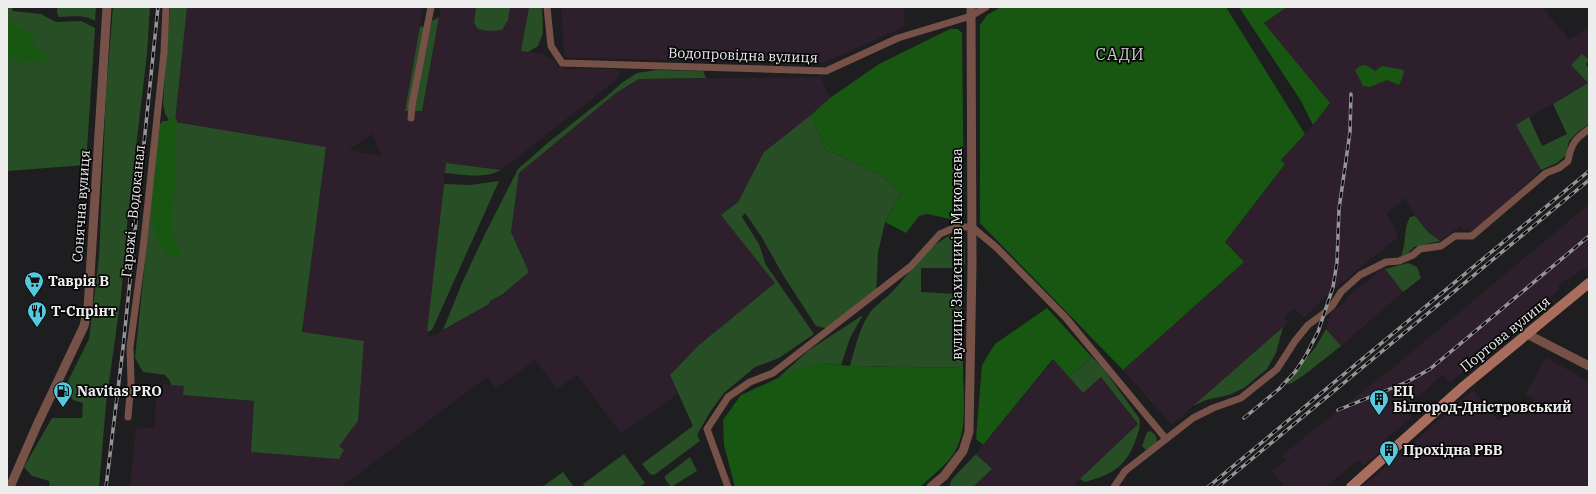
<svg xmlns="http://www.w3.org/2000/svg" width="1596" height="494" font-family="'IBM Plex Serif',serif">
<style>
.industrial{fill:#2d1f2b;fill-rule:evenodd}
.green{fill:#284e25}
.forest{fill:#175712}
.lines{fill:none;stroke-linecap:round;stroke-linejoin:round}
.minor{stroke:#765147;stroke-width:7}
.tertiary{stroke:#765147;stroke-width:9}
.secondary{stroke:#a96d5d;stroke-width:10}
.rail-casing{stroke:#959496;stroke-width:3.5}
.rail{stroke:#080708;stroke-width:2;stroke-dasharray:6;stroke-linecap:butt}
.labels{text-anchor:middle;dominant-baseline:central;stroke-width:3.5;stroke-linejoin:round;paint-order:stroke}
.street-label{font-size:14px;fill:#eeedee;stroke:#080708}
.poi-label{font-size:14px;font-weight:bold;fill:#eeedee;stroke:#080708;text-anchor:start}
.quarter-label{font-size:16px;letter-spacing:1px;fill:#cfced1;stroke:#080708}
</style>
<rect width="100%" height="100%" fill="#1e1d1f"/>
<g class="industrial">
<path d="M187 7H423L405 111H422L441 7H529L521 51 542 53 552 59 558 66 567 69H616L620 74 615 81 501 170 446 164 427 337 435 335 489 304V301L503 294 529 272 511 232 519 173 616 93 640 79 821 77 830 98 811 115 764 152 738 202 722 215 775 283 699 345 670 375 678 394 621 434 577 375 557 389 535 360 496 388 487 377 341 487H130L136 427 154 428 157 392H162L163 384 184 386V395L254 401 252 452 338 446 358 421 364 341 302 332 326 147 175 122ZM372 134 382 156 349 150Z"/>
<path d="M561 7H904V27L824 63 568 58 564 55Z"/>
<path d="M1287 7H1542L1569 39 1578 34 1589 26V60L1582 54 1588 83 1517 125 1541 170 1493 215 1471 234 1467 229 1465 231 1461 226 1440 241 1428 232 1415 216 1405 198 1386 214 1394 225 1398 237 1325 297 1304 318 1294 309 1290 312 1284 318 1288 323 1172 425 1123 370 1243 262 1225 242 1285 164 1281 160 1309 130 1330 103 1264 23Z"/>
<path d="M1589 204V269L1580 271 1569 280 1568 278 1558 286 1560 289 1450 383 1443 375 1405 408 1412 417 1386 439 1387 445 1363 466 1358 460 1326 487H1285L1272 471 1286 460 1282 455 1396 365Z"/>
<path d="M1382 269H1385L1403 292 1341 346 1326 329 1331 313 1337 307 1340 306 1346 301V298Z"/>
<path d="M1546 357 1589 382V487H1362L1473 390 1499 421 1522 404 1527 409 1535 399 1525 394Z"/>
<path d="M1054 359 1083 393 1101 377 1138 424 1072 487H973L992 469 976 454Z"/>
</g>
<g class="green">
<path d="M7 7H12L13 11 41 14 56 22 81 21 95 28 86 165 7 171Z"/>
<path d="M57 7H96L95 21C83 14 73 17 59 17L57 13Z"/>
<path d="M113 7H150L147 54 128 215 121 296 106 404 99 487H50L49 481 32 476 24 467 52 418H82L83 403 73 400 65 387 89 339 99 258 106 93Z"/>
<path d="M170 7H187L175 122 326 147 302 332 364 341 358 421 339 446 344 450 339 459 251 452 254 401 183 395 184 386 171 385 170 381 165 375 143 372 135 358 159 125 163 121H170L165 114 163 103Z"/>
<path d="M476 7H510L508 20 502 30 489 31 478 29 474 23Z"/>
<path d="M529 7H542L543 33 538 46 528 52 521 51Z"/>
<path d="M439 17 422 111H415L414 108 432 21Z"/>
<path d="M420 26 424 27 410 107 408 111H405Z"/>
<path d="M1582 54 1589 60 1586 64 1589 69V124L1579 131 1569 141 1566 155 1557 163 1541 170 1516 125 1529 117 1542 146 1567 134 1553 104 1588 83 1571 65Z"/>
<path d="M656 70 703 71 706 78 639 79 616 93 519 173 511 232 529 272 503 294 490 301 489 304 443 330 462 283 485 234 518 169 550 141 607 96 623 82 637 73Z"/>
<path d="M811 115 826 151 835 153 882 176 901 193 885 222 878 253 876 296 825 328 816 326 783 275 761 236 745 213 742 217 759 244 766 265 814 334 779 358 755 367 724 393 710 412 697 435 700 441 654 475 650 474 642 464 693 426 670 375 699 345 775 283 721 215 738 202 764 152Z"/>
<path d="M446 163 501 170C484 179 464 175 445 173Z"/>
<path d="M499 181 432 330 427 332 444 184 470 185Z"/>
<path d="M1415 216 1428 232 1440 241 1414 247 1408 253 1401 256C1407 243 1403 229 1410 217Z"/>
<path d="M961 231 964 234 965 264 959 268H921V292L957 294 962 302 963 368 850 366C855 349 859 329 869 314 874 306 884 300 891 293 912 271 930 240 961 231Z"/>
<path d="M1408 263 1417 267 1421 278 1403 292 1385 269Z"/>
<path d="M863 315 850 338 841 365 822 363 778 378 809 350Z"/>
<path d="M1283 327 1276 353 1267 369 1244 388 1229 395 1206 400 1193 406Z"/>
<path d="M1326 329 1341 346 1304 375 1290 384 1286 383 1315 348Z"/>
<path d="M1090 355 1103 368 1139 418C1141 426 1139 431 1136 439 1126 467 1113 474 1085 482L1080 479 1138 424 1101 377 1083 393 1069 377 1089 360Z"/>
<path d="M1151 431 1156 436 1157 442 1152 447 1146 450 1142 446 1147 432Z"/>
<path d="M624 454 645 483 639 487H585L583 484Z"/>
<path d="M976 454 992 469 973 487H949L952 479Z"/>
<path d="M690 457 697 471 671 487 665 479V476Z"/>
<path d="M563 472 574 487H542Z"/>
</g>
<g class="forest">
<path d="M1001 7H1226L1305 134 1281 160 1285 164 1225 242 1244 262 1123 370 980 223V25L987 15Z"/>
<path d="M1239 7H1287L1264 23 1330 103 1313 125 1301 101Z"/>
<path d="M7 18 18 28 31 33 34 46 46 56 45 63 31 61 20 63 13 61 7 53Z"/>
<path d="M950 29H958L962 33 964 214 955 220 927 214 919 216 906 233 885 222 901 193 882 176 835 153 826 151 811 115 830 98 879 64Z"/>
<path d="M1366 65 1375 71 1382 66 1404 70 1403 76 1399 85 1387 80 1370 87 1363 86 1355 70 1360 66Z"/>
<path d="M175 117 177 121C173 141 175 161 175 182 175 201 168 235 180 252L178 256 169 258 157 239 153 223 152 200 159 131 169 118Z"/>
<path d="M1047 308 1090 355 1089 360 1069 377 1053 359 983 445 976 439 982 365 995 344Z"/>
<path d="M822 363 850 366 963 368C963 398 970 435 949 460 940 470 929 478 920 487H735L724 445 723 420 741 395 800 368Z"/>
</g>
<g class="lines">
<g class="minor">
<path d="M547 7 551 46 562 63 826 71 898 38 971 16 986 7"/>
<path d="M411 118 412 105 431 7"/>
<path d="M128 417 131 383 130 347 143 249 164 52 166 7"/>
<path d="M728 487 707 429 728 397 750 382 773 373 911 266 940 234 956 227H972L997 248 1066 318 1166 439"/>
<path d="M1114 487 1125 471 1193 418 1213 408 1241 398 1277 369 1295 341 1308 325 1323 314 1332 306 1341 292 1360 275 1386 262 1399 261 1413 255 1420 249 1441 246 1455 236H1472L1546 173 1559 168 1568 161C1571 144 1575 139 1589 129"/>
</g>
<g class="tertiary">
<path d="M1527 334 1589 366"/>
<path d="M10 487 37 425 84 326 88 308 107 7"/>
<path d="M931 487 944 476 963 451 969 432 972 264 971 7"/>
</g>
<path class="secondary" d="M1351 487 1464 386 1589 283"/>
<g class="rail-casing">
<g id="rail">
<path d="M1338 410 1407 382 1430 369 1589 236"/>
<path d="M1244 418 1279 389 1295 372 1305 357 1318 332 1333 287 1337 262 1339 209 1350 132 1351 94"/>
<path d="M106 487 123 348 158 7"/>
<path d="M1208 487 1589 171"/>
<path d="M1218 487 1589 180"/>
</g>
</g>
<use href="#rail" class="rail"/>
</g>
<defs>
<g id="supermarket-pin" transform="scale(1)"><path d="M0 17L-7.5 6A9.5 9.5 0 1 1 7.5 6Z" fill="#54cade" stroke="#080708"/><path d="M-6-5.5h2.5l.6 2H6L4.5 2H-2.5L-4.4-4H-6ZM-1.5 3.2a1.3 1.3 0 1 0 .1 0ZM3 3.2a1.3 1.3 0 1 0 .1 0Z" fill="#111"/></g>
<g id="restaurant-pin" transform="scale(1)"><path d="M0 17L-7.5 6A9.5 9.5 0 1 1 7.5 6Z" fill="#54cade" stroke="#080708"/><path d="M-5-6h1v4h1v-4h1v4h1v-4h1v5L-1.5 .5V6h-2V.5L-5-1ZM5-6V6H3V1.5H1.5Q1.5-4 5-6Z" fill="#111"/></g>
<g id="fuel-pin" transform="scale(1)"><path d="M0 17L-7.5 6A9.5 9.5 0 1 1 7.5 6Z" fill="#54cade" stroke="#080708"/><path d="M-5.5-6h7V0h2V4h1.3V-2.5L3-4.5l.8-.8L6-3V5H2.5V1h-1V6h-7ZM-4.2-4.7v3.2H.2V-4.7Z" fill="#111"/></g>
<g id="building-pin" transform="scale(1)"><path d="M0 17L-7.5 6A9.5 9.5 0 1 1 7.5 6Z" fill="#54cade" stroke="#080708"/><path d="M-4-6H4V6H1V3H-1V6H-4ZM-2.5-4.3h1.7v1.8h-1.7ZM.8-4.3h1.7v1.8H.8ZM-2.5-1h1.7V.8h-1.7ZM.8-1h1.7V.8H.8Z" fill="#111"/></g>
</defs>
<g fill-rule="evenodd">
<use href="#supermarket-pin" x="34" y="281"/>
<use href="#restaurant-pin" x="37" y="311"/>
<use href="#fuel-pin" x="63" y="391"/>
<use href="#building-pin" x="1379" y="399"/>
<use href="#building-pin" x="1389" y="450"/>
</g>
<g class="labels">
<g class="street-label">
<text transform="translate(743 55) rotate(2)">Водопровідна вулиця</text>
<text transform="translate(81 206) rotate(-86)">Сонячна вулиця</text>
<text transform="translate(133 211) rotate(-84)">Гаражі - Водоканал</text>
<text transform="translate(957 254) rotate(-90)">вулиця Захисників Миколаєва</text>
<text transform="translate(1505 334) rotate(-39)">Портова вулиця</text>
</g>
<g class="poi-label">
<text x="48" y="281">Таврія В</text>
<text x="51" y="311">Т-Спрінт</text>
<text x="77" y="391">Navitas PRO</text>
<text x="1393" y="391">ЕЦ<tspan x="1393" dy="16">Білгород-Дністровський</tspan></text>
<text x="1403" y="450">Прохідна РБВ</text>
</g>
<g class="quarter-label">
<text x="1120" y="54">САДИ</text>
</g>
</g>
<rect width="1596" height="494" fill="none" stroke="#eeedee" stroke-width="16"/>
</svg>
